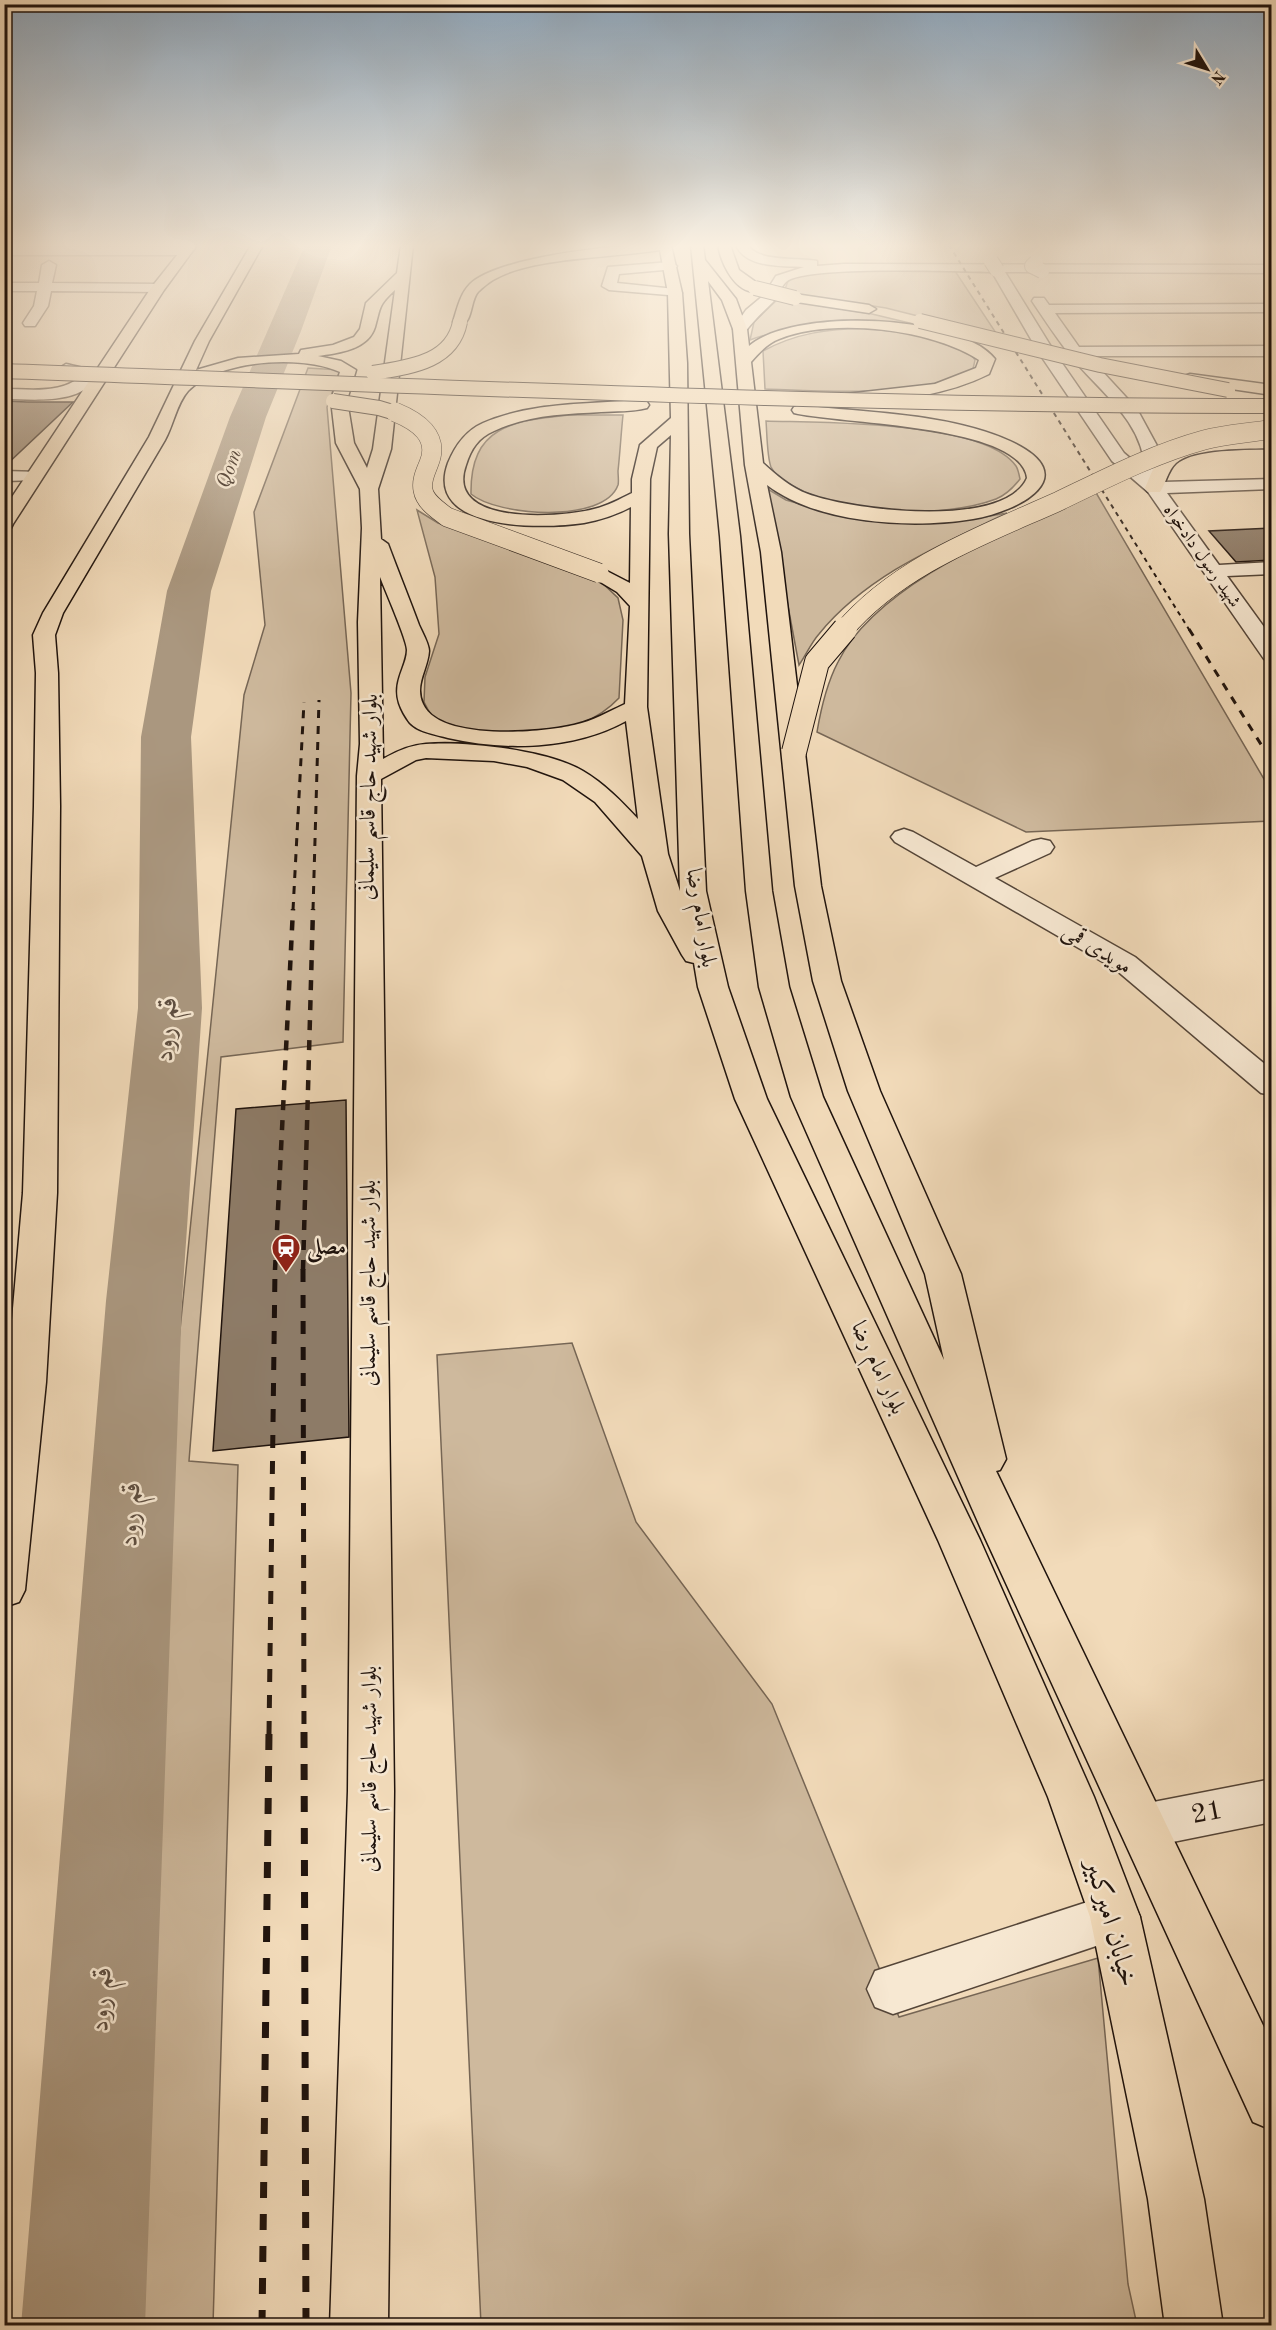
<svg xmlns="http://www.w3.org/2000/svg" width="1276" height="2330" font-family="'Old Standard TT',Amiri,serif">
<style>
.green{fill:#ceb99d;stroke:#766655;stroke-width:1.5}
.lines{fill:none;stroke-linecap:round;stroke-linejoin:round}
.river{fill:#aa977f;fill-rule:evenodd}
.building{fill:#8d7b67;stroke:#1f130d;stroke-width:1.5}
.minor-casing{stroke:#544538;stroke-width:3}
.major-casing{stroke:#1f130d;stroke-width:3}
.minor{fill:#f7e8d2;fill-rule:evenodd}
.major{fill:#f2dbba;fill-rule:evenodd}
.rail-far4{stroke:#1f130d;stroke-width:2;stroke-dasharray:4.5 4.5;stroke-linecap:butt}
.rail-far3{stroke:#1f130d;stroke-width:3;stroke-dasharray:8 8;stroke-linecap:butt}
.rail-far2{stroke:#1f130d;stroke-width:4.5;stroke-dasharray:10 10;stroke-linecap:butt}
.rail-far1{stroke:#1f130d;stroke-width:5;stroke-dasharray:13 13;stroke-linecap:butt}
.rail{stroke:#1f130d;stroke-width:7;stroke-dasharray:16 16;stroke-linecap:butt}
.minor-bridge-casing{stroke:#544538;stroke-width:16;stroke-linecap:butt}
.major-bridge-far2-casing{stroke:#1f130d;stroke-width:16;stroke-linecap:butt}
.major-bridge-far1-casing{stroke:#1f130d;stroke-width:20;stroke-linecap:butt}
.major-bridge-casing{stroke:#1f130d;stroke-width:26;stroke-linecap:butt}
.minor-bridge{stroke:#f7e8d2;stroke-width:14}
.major-bridge-far2{stroke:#f2dbba;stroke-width:14}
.major-bridge-far1{stroke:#f2dbba;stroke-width:19}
.major-bridge{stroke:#f2dbba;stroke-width:24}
.labels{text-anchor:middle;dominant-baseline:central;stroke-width:5;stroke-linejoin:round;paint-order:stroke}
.far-street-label{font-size:18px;fill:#1f130d;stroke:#f7e8d2}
.far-water-label{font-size:20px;font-style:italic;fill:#5e4e40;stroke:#f7e8d2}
.street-label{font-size:22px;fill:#1f130d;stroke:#f7e8d2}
.poi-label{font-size:22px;font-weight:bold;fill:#1f130d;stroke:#f7e8d2;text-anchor:start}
.near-street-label{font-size:27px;fill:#1f130d;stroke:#f7e8d2}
.near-water-label{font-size:28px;font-style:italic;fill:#5e4e40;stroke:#f7e8d2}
</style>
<rect width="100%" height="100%" fill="#f2dbba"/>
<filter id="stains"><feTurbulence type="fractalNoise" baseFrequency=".00333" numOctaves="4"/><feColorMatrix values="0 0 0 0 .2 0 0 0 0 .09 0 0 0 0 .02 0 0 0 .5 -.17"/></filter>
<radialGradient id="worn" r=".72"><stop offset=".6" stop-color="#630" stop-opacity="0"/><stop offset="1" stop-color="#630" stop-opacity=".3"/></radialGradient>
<g class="green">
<path d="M844 270 955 271 998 336 886 308 784 292 788 281 794 277Z"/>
<path d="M778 299 872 314 922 326C863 325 806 319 750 340L754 322Z"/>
<path d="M865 328 921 335 971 354 975 360 973 369C921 399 824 391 765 389L763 351C796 333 828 329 865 328Z"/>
<path d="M308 368 340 370 327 407 351 693 343 1042 221 1057 189 1461 238 1465 213 2325 100 2326 161 1518 244 695 265 625 254 512Z"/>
<path d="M569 415H623C621 434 620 453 618 471 618 475 619 482 618 485 604 524 497 516 471 494 470 426 512 421 569 415Z"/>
<path d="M766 421C819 423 984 420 1016 466 1018 469 1019 474 1020 479 1013 488 1006 495 996 499 943 519 844 515 795 487 787 483 775 476 771 467 767 457 767 433 766 421Z"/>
<path d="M766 488 786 500 842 516 967 520 1007 513C940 545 867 575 819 634 811 643 806 655 799 665Z"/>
<path d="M1095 491 1271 791V821L1026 832 817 732C821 708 827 683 838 662 878 581 1016 529 1095 491Z"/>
<path d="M417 510 438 523 597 578 618 598 623 620 619 698C575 745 489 740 433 719L424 702 425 677 439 634 435 577Z"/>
<path d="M572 1343 636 1522 772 1704 899 2017 1098 1958 1128 2284 1137 2325H481L437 1355Z"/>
</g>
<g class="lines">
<path class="river" d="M305 245H332L301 331 266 417 211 591 191 737 202 1008 182 1301 145 2326H21L106 1301 138 1008 141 737 167 591 230 417Z"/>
</g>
<g class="building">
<path d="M4 401 27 402H73L4 467Z"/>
<path d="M1272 528V560L1236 562 1209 531Z"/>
<path d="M346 1100 349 1437 213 1451 236 1109Z"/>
</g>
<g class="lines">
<g class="minor-casing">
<g id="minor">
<path d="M736 245H748C759 263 798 257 817 261V266L844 264 1272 265V273L1005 272 1055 353 1124 453 1145 471C1144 420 1097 390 1069 354 1056 337 1044 319 1032 301L1034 298H1044L1049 305 1272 304V312L1055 313 1079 347 1272 346V356H1088L1137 409 1162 455 1163 482 1272 479V489L1167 493 1219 565 1272 562V574L1227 576 1272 638V660L1264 659 1148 492 1112 461 1039 353 992 272C959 272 804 265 786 282 780 288 778 296 773 302 763 312 754 320 745 332L740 333 733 329 746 310 764 295 776 276 804 267C783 266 745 268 736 245Z"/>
<path d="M4 247H186L192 251 186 255H4Z"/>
<path d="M49 261 56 265 52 283 158 284 165 288 158 292 51 291 48 306 35 326H25L23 323 34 306 37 291H4V283H39L42 265Z"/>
<path d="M670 262 677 266 675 269 619 274 617 283 675 289 682 293 680 296 609 290 602 286 608 267Z"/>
<path d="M66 364C78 367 91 367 95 380 76 405 32 399 4 399V389C29 389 58 394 79 378L61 372 58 369Z"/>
<path d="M4 471 40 472 43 476 40 480 4 481Z"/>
<path d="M904 829 913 832 976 867 1032 841 1041 839 1050 841 1054 847 1050 853 995 878 1135 957 1272 1070V1095L1261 1093 1115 969 895 842 891 837 895 832Z"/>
<path d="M1272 1779V1822L1143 1848 1126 1842 1119 1826 1126 1810 1143 1804Z"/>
<path d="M1115 1893 1132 1900 1140 1917 1132 1934 893 2014 875 2007 867 1989 875 1971Z"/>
</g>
</g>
<g class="major-casing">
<g id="major">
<path d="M185 245H197L164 290 13 524 11 528 4 530V509L151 288Z"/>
<path d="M251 245H263L209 341 196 370 238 358 299 354 301 350 333 345 354 337 360 329 366 303 397 273 401 245H413L391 449 378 489 381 539 388 544C398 571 409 598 419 625 422 632 429 644 429 651 428 669 414 685 423 704 439 741 541 733 574 725 593 721 608 712 625 704L630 606 617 592 592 577 589 573 592 569 599 567 630 583 631 507C616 515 600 520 584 523 544 529 423 532 448 463 455 446 465 431 483 423 532 402 588 404 641 400L647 402 649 405 647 408C632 412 616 411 601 412 565 414 527 415 494 431 478 438 471 449 466 465 444 526 560 518 594 509 607 506 620 499 632 493V479L640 445 671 418 668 293 660 250C613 258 531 257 493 280 488 283 482 288 478 292 470 301 473 323 460 326L453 322C457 309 460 294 470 284 499 256 630 242 671 245L682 293 687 363 689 534 706 891 728 987 767 1099 980 1540 1094 1797 1140 1917 1204 2199 1223 2326H1165L1148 2199 1090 1917 1048 1797 938 1540 735 1099 698 987 694 963 686 961 682 955 658 911 642 856 595 802 563 780 527 767 494 761 426 758 416 760 381 779 394 1791 388 2326H330L348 1791 357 776 360 744 358 622 362 528 360 489 336 443 331 400 340 372C301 354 219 360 188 391 177 403 173 426 165 440 131 498 97 555 63 613L55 635 58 673 60 806 57 1193 46 1382 25 1590 19 1602 4 1607V1412L23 1193 34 806 36 673 33 635 43 613 149 437 195 341ZM395 290 373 449 367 468 354 443 347 400 356 370 341 361 318 356C338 353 368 350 375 327 381 306 378 306 395 290ZM671 435 669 534 680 891 668 854 647 707 650 479 657 447ZM380 577C385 590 407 640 407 650 407 666 392 681 399 703 401 709 406 718 410 723 418 732 437 735 448 738 505 751 573 750 626 721L638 819C621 801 605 784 583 771 547 750 467 741 426 744 410 745 397 751 383 759Z"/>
<path d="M691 245H703L705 260 736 299 747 329 749 346C791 308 959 313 995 359L989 374C945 396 899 400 852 402L844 397 846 394 935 384 976 368 979 360C932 329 832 317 779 339 768 343 759 353 751 362L763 463C776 475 791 488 808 494 851 510 1004 530 1027 478 1021 424 837 424 794 413L792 410 794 407 800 405C867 413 948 413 1010 441 1086 476 1020 511 973 519 911 529 818 524 767 485L781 552 821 886 841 981 880 1091 961 1274 1006 1459 1000 1470 996 1471 1272 2044V2130L1253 2122 982 1531 791 1097 759 987 746 891 720 536ZM708 281 722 300 733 329 745 465 761 552 795 886 813 981 848 1091 925 1274 944 1360 823 1097 789 987 772 891 740 536Z"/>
<path d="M718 245H730L739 270 760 285 762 288 760 291C736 297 721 263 718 245Z"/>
<path d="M795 294 869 305 876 309 869 313 790 301 788 298 790 295Z"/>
<path d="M1190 374 1272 385V395L1184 382 1182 379 1184 376Z"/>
<path d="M1272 438V448C1248 449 1194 447 1176 463 1168 470 1166 483 1160 492H1148L1145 488C1150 477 1154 463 1164 455 1187 437 1243 439 1272 438Z"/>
</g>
</g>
<use href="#minor" class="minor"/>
<use href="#major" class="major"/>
<path class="rail-far4" d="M949 245 1190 631"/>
<g class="rail-far3">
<path d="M1189 629 1272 762"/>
<path d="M293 910 304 702"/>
<path d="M313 910 319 700"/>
</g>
<g class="rail-far2">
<path d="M275 1270 293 909"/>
<path d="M303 1270 313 909"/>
</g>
<g class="rail-far1">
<path d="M303 1269 304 1734"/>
<path d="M269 1734 275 1269"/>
</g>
<g class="rail">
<path d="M304 1732 306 2326"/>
<path d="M262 2326 269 1732"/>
</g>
<g class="minor-bridge-casing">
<g id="minor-bridge">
<path d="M991 261 997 270"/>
<path d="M1036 262 1032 266 1042 271"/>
</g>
</g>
<g class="major-bridge-far2-casing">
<g id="major-bridge-far2">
<path d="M755 288 795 298"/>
<path d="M920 321 1100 365 1228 390"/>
<path d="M4 371C427 386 849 406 1272 406"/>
<path d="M373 373C408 367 452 363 460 322"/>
<path d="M333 401 379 408 399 414"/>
</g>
</g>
<g class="major-bridge-far1-casing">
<g id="major-bridge-far1">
<path d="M395 412C417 421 440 436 429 463 426 471 421 480 423 490 425 502 438 510 447 517L599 573"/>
<path d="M843 631C898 566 981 536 1057 502 1105 479 1153 454 1204 440 1226 434 1250 433 1272 429"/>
</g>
</g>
<g class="major-bridge-casing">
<path id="major-bridge" d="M794 752 817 662 845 629"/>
</g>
<use href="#minor-bridge" class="minor-bridge"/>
<use href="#major-bridge-far2" class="major-bridge-far2"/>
<use href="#major-bridge-far1" class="major-bridge-far1"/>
<use href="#major-bridge" class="major-bridge"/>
</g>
<linearGradient id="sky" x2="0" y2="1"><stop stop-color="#8fa8be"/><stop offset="0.43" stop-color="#f9efe0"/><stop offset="1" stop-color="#f9efe0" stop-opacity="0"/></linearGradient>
<rect width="1276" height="571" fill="url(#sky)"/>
<defs>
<g id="station-pin" transform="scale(1.5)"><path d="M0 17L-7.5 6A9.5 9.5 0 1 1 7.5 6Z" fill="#8f2418" stroke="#f7e8d2"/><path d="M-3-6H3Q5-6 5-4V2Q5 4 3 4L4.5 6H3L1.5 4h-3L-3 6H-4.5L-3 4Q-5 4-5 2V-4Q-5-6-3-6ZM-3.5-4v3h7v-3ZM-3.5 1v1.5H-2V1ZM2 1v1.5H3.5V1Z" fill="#fff"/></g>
</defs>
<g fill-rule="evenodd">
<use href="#station-pin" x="286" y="1248"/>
</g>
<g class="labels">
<g class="far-street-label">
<text transform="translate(1202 556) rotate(55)">شهید رسول دادخواه</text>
</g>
<g class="far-water-label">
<text transform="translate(230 469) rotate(-71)">Qom</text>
</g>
<g class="street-label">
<text transform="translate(369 797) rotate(-89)">بلوار شهید حاج قاسم سلیمانی</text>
<text transform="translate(701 918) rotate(81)">بلوار امام رضا</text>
<text transform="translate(1097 949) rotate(32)">مویدی قمی</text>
<text transform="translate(369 1283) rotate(-90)">بلوار شهید حاج قاسم سلیمانی</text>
<text transform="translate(878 1368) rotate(65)">بلوار امام رضا</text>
<text transform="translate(370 1769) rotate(-90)">بلوار شهید حاج قاسم سلیمانی</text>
</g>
<g class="poi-label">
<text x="307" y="1248">مصلی</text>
</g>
<g class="near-street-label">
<text transform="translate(1207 1813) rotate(-11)">21</text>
<text transform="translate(1111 1923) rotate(74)">خیابان امیرکبیر</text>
</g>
<g class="near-water-label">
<text transform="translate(167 1029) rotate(-86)">قم رود</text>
<text transform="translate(131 1514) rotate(-87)">قم رود</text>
<text transform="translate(102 1999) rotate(-87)">قم رود</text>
</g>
</g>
<rect width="1276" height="2330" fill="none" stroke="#f2dbba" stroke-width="24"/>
<rect x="6" y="6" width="1264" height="2318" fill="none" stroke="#1f130d" stroke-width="3"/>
<rect x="12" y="12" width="1252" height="2306" fill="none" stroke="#1f130d" stroke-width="1.5"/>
<g transform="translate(1207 69) rotate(128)" stroke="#f7e8d2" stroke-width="4.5" paint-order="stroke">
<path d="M0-4.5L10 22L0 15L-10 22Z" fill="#1f130d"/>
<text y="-9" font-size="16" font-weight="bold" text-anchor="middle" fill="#1f130d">N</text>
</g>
<rect width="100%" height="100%" filter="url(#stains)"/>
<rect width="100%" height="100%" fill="url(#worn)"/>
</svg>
